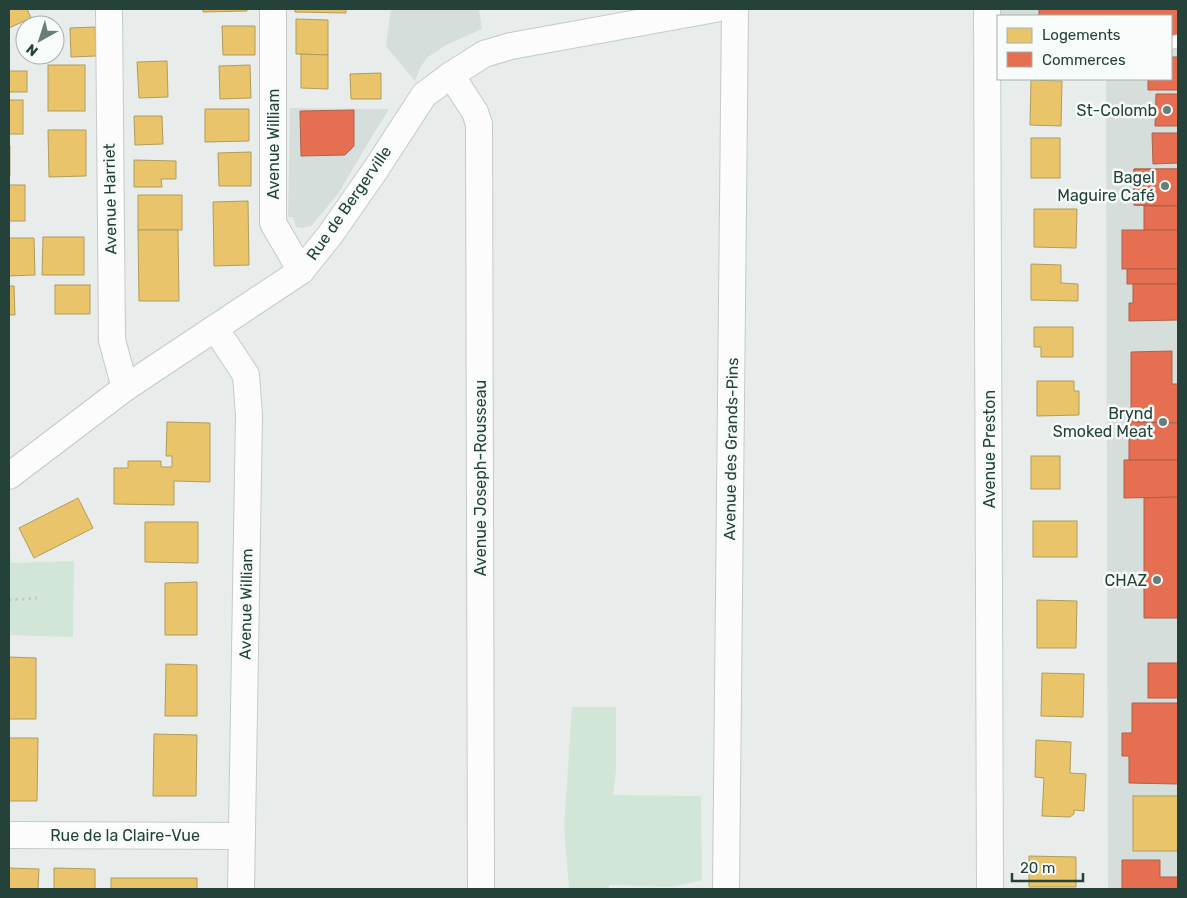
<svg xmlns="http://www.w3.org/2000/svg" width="1187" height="898" font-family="Rubik,sans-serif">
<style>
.built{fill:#d6dedb}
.green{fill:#d1e6d8}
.homes{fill:#e9c46a;stroke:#ae9d5c}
.shops{fill:#e76f51;stroke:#ac624a}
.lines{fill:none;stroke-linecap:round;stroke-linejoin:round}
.service-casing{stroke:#c5cac8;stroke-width:14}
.minor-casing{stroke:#c5cac8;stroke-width:28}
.path{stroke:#c3ccca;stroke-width:3;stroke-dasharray:2.5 4;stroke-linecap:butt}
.service{stroke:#fcfcfc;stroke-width:12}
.minor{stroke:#fcfcfc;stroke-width:26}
.poi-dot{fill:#697e78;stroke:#f7fbf9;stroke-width:2}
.labels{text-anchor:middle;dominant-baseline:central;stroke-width:5;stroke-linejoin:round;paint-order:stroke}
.poi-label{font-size:16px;fill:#24423a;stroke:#f7fbf9;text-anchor:end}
.street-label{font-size:16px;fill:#24423a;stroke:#f7fbf9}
</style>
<rect width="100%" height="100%" fill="#e8edeb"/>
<g class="built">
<path d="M391 9H479L482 29 446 45 428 57 421 66 415 81 386 46Z"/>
<path d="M995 9H1178V889H1108L1106 79H1171V16H998Z"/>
<path d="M290 108 389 109 371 138 338 194 311 226 302 228 296 227 293 217H288Z"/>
</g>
<g class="green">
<path d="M9 539 11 563 74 561 73 637 9 635Z"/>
<path d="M572 707H616V770L613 795 701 796 702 880 673 887 609 885V889H569L564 827Z"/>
</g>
<g class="homes">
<path d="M9 9H27L31 18 9 28Z"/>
<path d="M203 9H247V11L203 12Z"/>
<path d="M295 9H346V13L295 12Z"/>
<path d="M296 19 328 20V55L296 54Z"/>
<path d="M222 26H255V55H223Z"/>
<path d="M95 27 96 56 71 57 70 28Z"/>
<path d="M301 54 328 55V89L301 88Z"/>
<path d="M167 61 168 97 139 98 137 62Z"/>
<rect x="48" y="65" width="37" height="46"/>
<path d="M250 65 251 98 220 99 219 66Z"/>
<rect x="9" y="71" width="18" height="21"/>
<path d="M381 73V99H351L350 74Z"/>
<path d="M1031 80 1062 81 1061 126 1030 125Z"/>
<rect x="9" y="100" width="14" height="34"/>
<path d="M205 109H249V141L205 142Z"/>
<path d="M134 116H162L163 144 135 145Z"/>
<path d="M48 130H86V176L49 177Z"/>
<rect x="1031" y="138" width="29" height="40"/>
<rect x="9" y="146" width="1" height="29"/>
<path d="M251 152V186H219L218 153Z"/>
<path d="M134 160 176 161V179H161L162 187H134Z"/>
<rect x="9" y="185" width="16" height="36"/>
<rect x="138" y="195" width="44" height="35"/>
<path d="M248 201 249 265 214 266 213 202Z"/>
<path d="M1034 209H1077L1076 248 1034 247Z"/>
<path d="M138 230H178L179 301H139Z"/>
<path d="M43 237H84V275H42Z"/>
<path d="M9 238H34L35 275 9 276Z"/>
<path d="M1031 264 1061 265V283L1078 284V301L1031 300Z"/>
<rect x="55" y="285" width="35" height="29"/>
<path d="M9 286H14L15 315H9Z"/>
<path d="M1034 327H1073V357H1041V347H1034Z"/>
<path d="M1037 381H1074V391H1079V415L1037 416Z"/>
<path d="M167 422 210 423V482L174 481V505L114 504V468H128V461H161V467H172V456H166Z"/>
<rect x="1031" y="456" width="29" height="33"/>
<path d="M78 498 93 528 34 558 19 528Z"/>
<rect x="1033" y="521" width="44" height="36"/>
<path d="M145 522H198V563L145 562Z"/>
<path d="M197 582V635H165V583Z"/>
<path d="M1037 600 1077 601 1076 648H1037Z"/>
<path d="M9 657 36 658V719H9Z"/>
<path d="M166 664 197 665V716H165Z"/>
<path d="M1042 673 1084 674 1083 717 1041 716Z"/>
<path d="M154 734 197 735 196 796H153Z"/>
<path d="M9 738H38L37 801H9Z"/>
<path d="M1036 740 1071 742 1070 773 1086 774 1084 811 1074 810V814L1070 817 1042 816 1044 778 1035 777Z"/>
<rect x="1133" y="796" width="45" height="55"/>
<path d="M1029 856 1076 857V887H1029Z"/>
<path d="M9 868 39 869 38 889H9Z"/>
<path d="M54 868 95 869V889H54Z"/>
<rect x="111" y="878" width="86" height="11"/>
</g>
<g class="shops">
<path d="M1039 9H1178V35L1171 36V16H1039Z"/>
<path d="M1171 57H1178V90H1148V79H1171Z"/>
<path d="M1156 94H1178V126H1155Z"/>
<path d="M354 110V146L345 155 301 156 300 111Z"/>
<path d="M1152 133H1178V163L1153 164Z"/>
<path d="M1134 169H1178V206L1134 205Z"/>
<path d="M1134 169H1178V206L1134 205Z"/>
<rect x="1144" y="206" width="34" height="24"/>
<rect x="1122" y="230" width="56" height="39"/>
<rect x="1127" y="269" width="51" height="15"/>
<path d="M1133 284H1178V320L1129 321V303H1133Z"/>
<path d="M1172 351V384H1178V423L1131 422V352Z"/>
<path d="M1129 422 1178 423V460H1129Z"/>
<path d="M1124 460H1178V497L1124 498Z"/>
<path d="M1178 497V618H1144V498Z"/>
<rect x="1148" y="663" width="30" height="35"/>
<path d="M1132 703H1178V784L1129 783V756H1122V733H1132Z"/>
<path d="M1122 860H1160V877H1178V889H1122Z"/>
</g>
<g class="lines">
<g class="service-casing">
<path id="service" d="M1171 43 1178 41"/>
</g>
<g class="minor-casing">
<g id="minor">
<path d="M109 9 112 340 125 388"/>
<path d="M273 9V223L301 271"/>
<path d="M987 9 990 889"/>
<path d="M451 75 475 112 479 124 481 889"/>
<path d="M215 328 246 375 249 415 241 889"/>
<path d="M9 476 125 388 301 271 330 235 376 169 424 95 451 75 484 54 511 46 715 9"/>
<path d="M9 835 242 836"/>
<path d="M726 889 735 9"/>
</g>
</g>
<path class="path" d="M9 600 37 598"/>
<use href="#service" class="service"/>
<use href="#minor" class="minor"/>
</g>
<g class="poi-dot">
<circle cx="1167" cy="110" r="5"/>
<circle cx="1165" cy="186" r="5"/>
<circle cx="1163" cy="422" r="5"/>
<circle cx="1157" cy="580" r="5"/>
</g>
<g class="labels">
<g class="poi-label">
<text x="1157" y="110">St-Colomb</text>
<text x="1155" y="177">Bagel<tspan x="1155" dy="18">Maguire Café</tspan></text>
<text x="1153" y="413">Brynd<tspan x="1153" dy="18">Smoked Meat</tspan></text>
<text x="1147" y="580">CHAZ</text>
</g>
<g class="street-label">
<text transform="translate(273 144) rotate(-90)">Avenue William</text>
<text transform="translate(110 199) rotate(-91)">Avenue Harriet</text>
<text transform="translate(349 203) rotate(-55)">Rue de Bergerville</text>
<text transform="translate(731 449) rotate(-89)">Avenue des Grands-Pins</text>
<text transform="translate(989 449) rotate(-90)">Avenue Preston</text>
<text transform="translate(480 478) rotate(-90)">Avenue Joseph-Rousseau</text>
<text transform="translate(246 604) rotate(-89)">Avenue William</text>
<text x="125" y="835">Rue de la Claire-Vue</text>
</g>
</g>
<rect width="1187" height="898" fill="none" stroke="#24423a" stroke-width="20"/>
<rect x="997" y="15" width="175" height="65" fill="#f7fbf9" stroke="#a3b1ad"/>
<rect x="1007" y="28" width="25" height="15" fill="#e9c46a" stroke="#a3b1ad"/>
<text x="1042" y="40" font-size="15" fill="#24423a">Logements</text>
<rect x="1007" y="52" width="25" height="15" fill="#e76f51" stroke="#a3b1ad"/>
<text x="1042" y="65" font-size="15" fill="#24423a">Commerces</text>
<g transform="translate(40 40) rotate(219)"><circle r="24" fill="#f7fbf9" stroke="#a3b1ad"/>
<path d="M0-4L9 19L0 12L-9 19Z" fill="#697e78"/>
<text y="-8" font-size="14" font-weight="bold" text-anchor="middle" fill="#24423a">N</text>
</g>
<path d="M1012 873v8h71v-8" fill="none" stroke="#24423a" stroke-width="2.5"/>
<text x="1020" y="873" font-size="15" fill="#24423a" stroke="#f7fbf9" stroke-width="4" paint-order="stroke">20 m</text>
</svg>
